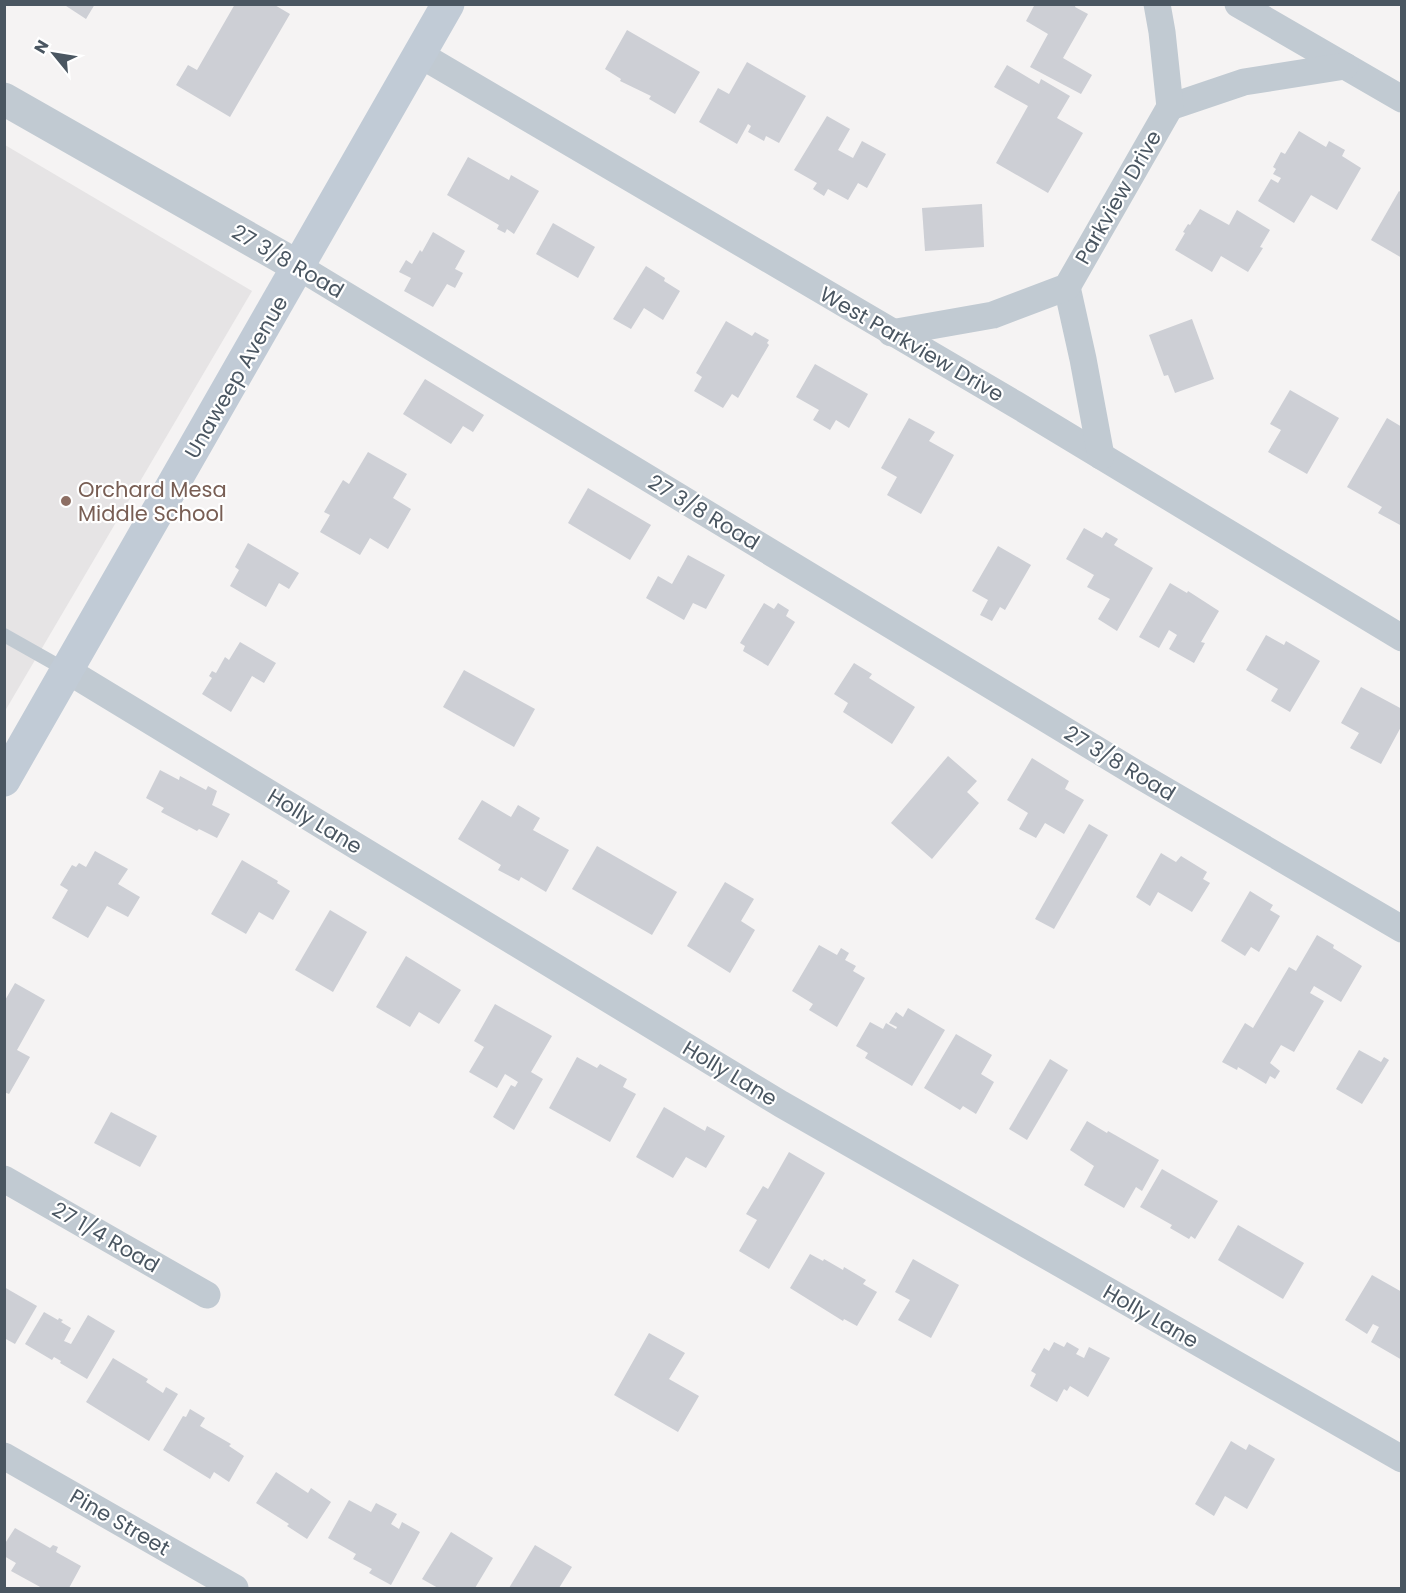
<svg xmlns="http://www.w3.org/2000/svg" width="1406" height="1593" font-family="Poppins,sans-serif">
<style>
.education{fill:#e6e4e5}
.building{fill:#cdcfd5}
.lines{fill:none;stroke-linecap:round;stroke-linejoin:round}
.service{stroke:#c1cad2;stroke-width:14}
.minor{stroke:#c1cad2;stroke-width:27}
.tertiary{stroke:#c1cad2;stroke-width:33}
.secondary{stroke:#c1cbd6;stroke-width:33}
.education-dot{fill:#8d6e63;stroke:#fff;stroke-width:2}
.labels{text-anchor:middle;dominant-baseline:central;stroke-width:4.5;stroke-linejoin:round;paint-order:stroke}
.street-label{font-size:21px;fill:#4a5661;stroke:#fff}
.education-label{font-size:21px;fill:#785e54;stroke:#fff;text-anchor:start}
</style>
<rect width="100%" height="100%" fill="#f5f3f3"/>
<path class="education" d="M5 145 252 291 5 711Z"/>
<g class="building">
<path d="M63 4H95L86 19Z"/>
<path d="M235 4H273L290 14 230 117 176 85 188 65 197 70Z"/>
<path d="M1035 4H1076L1075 7 1088 14 1063 58 1092 75 1081 94 1030 67 1048 34 1026 21Z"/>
<path d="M627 30 700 72 675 114 649 99 651 96 620 81 621 79 605 69Z"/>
<path d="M747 62 806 96 779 143 766 136 764 141 748 132 751 126 748 124 737 144 699 122 718 88 729 94Z"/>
<path d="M1007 65 1039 84 1041 79 1070 96 1057 118 1083 133 1048 193 996 163 1028 106 994 87Z"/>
<path d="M827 116 850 129 838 150 853 158 862 141 886 154 867 188 858 183 848 200 828 189 824 196 813 189 817 183 794 170Z"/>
<path d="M1299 131 1326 147 1329 141 1345 150 1342 156 1361 168 1337 210 1311 195 1294 223 1258 201 1271 179 1278 183 1281 178 1273 174 1276 169 1273 167 1281 152 1285 154Z"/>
<path d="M468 157 509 180 511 175 539 191 514 234 507 229 505 233 497 229 499 225 447 195Z"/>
<path d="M1399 191 1402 193V258L1371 240Z"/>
<path d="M982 204 984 247 925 251 922 208Z"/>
<path d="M1200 209 1229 225 1237 210 1270 230 1260 247 1263 248 1248 272 1221 256 1212 272 1175 250 1185 233 1183 232 1188 224 1190 225Z"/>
<path d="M553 223 595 247 578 278 536 254Z"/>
<path d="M433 232 465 251 455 269 463 273 455 288 447 284 433 307 404 291 411 278 399 272 406 260 412 264 420 250 422 252Z"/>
<path d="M646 266 665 278 664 281 680 291 663 320 644 308 631 329 613 319Z"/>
<path d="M1192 319 1214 379 1175 393 1168 375 1164 376 1149 335Z"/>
<path d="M726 321 752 336 755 332 769 340 767 343 769 345 738 398 732 394 723 408 694 391 702 377 696 373Z"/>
<path d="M815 364 868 394 849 428 836 420 830 430 813 420 819 410 796 397Z"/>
<path d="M425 379 484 415 473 432 463 426 451 444 403 414Z"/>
<path d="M1290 390 1339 418 1307 474 1268 452 1281 430 1270 424Z"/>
<path d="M909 418 935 432 929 441 954 455 921 514 887 495 897 477 881 468Z"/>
<path d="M1387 418 1402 427V526L1378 513 1382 507 1347 487Z"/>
<path d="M368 452 407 474 393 498 411 509 388 549 370 538 360 555 320 532 330 515 324 512 343 480 349 484Z"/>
<path d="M588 488 651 525 630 560 568 523Z"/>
<path d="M1084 528 1102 538 1106 532 1118 539 1114 545 1153 568 1117 631 1098 619 1110 599 1087 587 1094 575 1066 559Z"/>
<path d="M248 543 299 573 289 589 279 583 266 607 230 586 239 570 235 567Z"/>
<path d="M998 546 1031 565 1005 610 1000 607 992 621 980 615 988 600 972 591Z"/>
<path d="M688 555 725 575 706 609 693 603 684 620 646 598 658 576 672 584Z"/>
<path d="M1170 583 1187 593 1188 591 1219 611 1201 642 1205 643 1194 663 1169 649 1177 635 1169 630 1159 648 1139 637Z"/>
<path d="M764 603 774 609 778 603 789 610 786 616 795 622 768 666 743 651 745 646 740 643Z"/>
<path d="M1266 635 1284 645 1286 641 1320 661 1290 712 1271 701 1278 689 1246 670Z"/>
<path d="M240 642 276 663 264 683 252 676 231 712 202 694 212 678 209 676 212 671 216 673 225 657 229 660Z"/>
<path d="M854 663 872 674 869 678 915 707 892 744 843 712 848 703 834 694Z"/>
<path d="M464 670 535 709 514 747 443 707Z"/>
<path d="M1361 687 1402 709V725L1381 764 1350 748 1359 733 1341 723Z"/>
<path d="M948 756 977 781 967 792 979 803 932 859 891 823Z"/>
<path d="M1032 758 1069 781 1065 789 1084 800 1064 834 1045 823 1036 838 1019 829 1028 813 1007 800Z"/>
<path d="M160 770 179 780 180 776 206 790 208 786 217 791 212 805 230 814 217 838 199 829 197 831 161 812 164 808 146 798Z"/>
<path d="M482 800 511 817 518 805 540 818 533 830 569 850 546 892 521 877 519 881 498 870 501 865 458 839Z"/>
<path d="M1089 824 1108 835 1054 929 1035 919Z"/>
<path d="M597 846 677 892 652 935 572 889Z"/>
<path d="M95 851 128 869 118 884 140 897 128 917 107 906 88 938 52 918 68 890 60 885 72 865 76 867 79 863 86 867Z"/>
<path d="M1161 853 1176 862 1181 856 1207 872 1203 879 1210 883 1192 912 1158 892 1150 906 1136 897Z"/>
<path d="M242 860 278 881 277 883 290 891 273 920 259 912 246 934 211 914Z"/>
<path d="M725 882 754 899 741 921 755 930 730 973 687 946Z"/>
<path d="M1250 891 1273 905 1270 910 1280 916 1259 952 1251 947 1245 956 1221 941Z"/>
<path d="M330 910 367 932 333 992 295 970Z"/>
<path d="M1317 935 1334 945 1333 948 1362 966 1341 1002 1314 986 1310 993 1324 1001 1294 1052 1281 1045 1270 1063 1280 1071 1275 1079 1270 1076 1266 1084 1238 1067 1237 1070 1222 1062 1245 1023 1253 1028 1289 967 1296 971Z"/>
<path d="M819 945 837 955 841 948 849 953 845 960 856 966 853 971 865 978 837 1027 809 1010 813 1004 792 991Z"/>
<path d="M406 956 461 990 439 1024 419 1012 410 1027 376 1007Z"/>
<path d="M15 983 45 1000 17 1050 30 1057 9 1094 4 1092V1002Z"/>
<path d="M495 1004 552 1036 531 1072 543 1079 514 1130 493 1117 511 1085 515 1087 518 1082 505 1074 497 1088 469 1072 484 1047 474 1041Z"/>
<path d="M908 1008 945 1030 912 1086 865 1058 868 1053 856 1046 870 1022 883 1029 886 1023 896 1029 897 1027 889 1023 896 1012 903 1017Z"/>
<path d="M956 1034 992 1055 981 1074 994 1082 976 1114 963 1106 960 1110 924 1088Z"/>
<path d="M1359 1050 1381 1062 1384 1057 1389 1060 1362 1104 1336 1089Z"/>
<path d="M577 1057 597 1068 600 1064 627 1079 623 1087 636 1094 610 1142 549 1108Z"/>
<path d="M1050 1059 1068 1070 1027 1140 1009 1129Z"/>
<path d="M664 1107 705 1131 707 1126 725 1136 706 1168 686 1157 673 1178 636 1157Z"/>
<path d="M111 1112 157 1136 140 1167 94 1143Z"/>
<path d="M1087 1121 1107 1133 1108 1131 1159 1160 1142 1191 1136 1187 1124 1208 1084 1185 1094 1166 1070 1150Z"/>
<path d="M789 1152 825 1173 769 1269 739 1251 757 1220 746 1214 763 1186 768 1189Z"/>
<path d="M1162 1169 1218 1201 1195 1239 1191 1236 1189 1239 1170 1228 1172 1225 1140 1207Z"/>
<path d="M1238 1225 1304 1263 1283 1299 1218 1260Z"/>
<path d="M810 1254 823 1261 824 1259 843 1270 844 1267 866 1280 863 1284 877 1292 857 1326 844 1319 843 1321 790 1288Z"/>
<path d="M913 1259 959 1285 931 1338 898 1320 910 1300 895 1292Z"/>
<path d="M1372 1275 1402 1292V1360L1371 1342 1379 1327 1373 1324 1367 1334 1345 1320Z"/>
<path d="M4 1287 37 1306 15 1344 4 1338Z"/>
<path d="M44 1312 58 1320 59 1318 63 1320 61 1322 71 1328 64 1341 71 1344 88 1315 115 1331 87 1379 60 1363 61 1361 54 1357 52 1360 25 1344Z"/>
<path d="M649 1333 685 1353 669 1379 699 1396 678 1432 614 1395Z"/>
<path d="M1054 1342 1064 1347 1067 1342 1079 1349 1076 1354 1084 1358 1089 1347 1110 1358 1088 1397 1070 1386 1067 1391 1064 1389 1057 1402 1030 1386 1036 1374 1031 1371 1044 1348 1049 1351Z"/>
<path d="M113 1358 148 1379 146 1382 163 1393 166 1387 178 1394 149 1441 86 1402Z"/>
<path d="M190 1409 205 1418 200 1426 231 1444 229 1446 244 1456 229 1482 214 1472 210 1479 163 1450 183 1416 186 1417Z"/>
<path d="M1231 1441 1246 1450 1249 1444 1275 1459 1247 1509 1225 1496 1214 1516 1195 1504Z"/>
<path d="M276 1472 308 1493 311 1488 331 1502 307 1539 287 1526 289 1524 256 1503Z"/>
<path d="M349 1500 371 1512 376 1503 397 1514 391 1524 399 1529 402 1522 420 1532 391 1585 369 1573 372 1569 353 1559 356 1554 328 1538Z"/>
<path d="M15 1528 50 1548 53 1545 58 1547 56 1552 81 1566 69 1588H42L11 1571 16 1563 4 1556V1545Z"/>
<path d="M451 1532 493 1558 475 1588H438L422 1579Z"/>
<path d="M535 1545 572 1567 559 1588H509Z"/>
</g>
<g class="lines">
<path class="service" d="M4 635 66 670"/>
<g class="minor">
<path d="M1238 4 1402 99"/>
<path d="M419 54 1015 404 1402 638"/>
<path d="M1170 107 1244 82 1345 66"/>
<path d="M299 267 1137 774 1402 929"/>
<path d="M1067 287 1083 359 1101 456"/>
<path d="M891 333 993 315 1067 287 1170 107 1162 32 1157 4"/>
<path d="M68 671 781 1104 1402 1459"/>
<path d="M4 1179 207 1295"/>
<path d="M4 1456 235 1588"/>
</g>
<path class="tertiary" d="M4 99 299 267"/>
<path class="secondary" d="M4 780 448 4"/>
</g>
<circle class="education-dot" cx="66" cy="501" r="6"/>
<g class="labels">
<g class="street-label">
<text transform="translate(1118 197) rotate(-60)">Parkview Drive</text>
<text transform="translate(288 261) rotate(30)">27 3/8 Road</text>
<text transform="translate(912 344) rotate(30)">West Parkview Drive</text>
<text transform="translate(236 377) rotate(-60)">Unaweep Avenue</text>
<text transform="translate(704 512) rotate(31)">27 3/8 Road</text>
<text transform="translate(1120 763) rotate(31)">27 3/8 Road</text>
<text transform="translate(315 821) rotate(31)">Holly Lane</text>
<text transform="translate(730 1073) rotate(31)">Holly Lane</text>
<text transform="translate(106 1237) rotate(30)">27 1/4 Road</text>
<text transform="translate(1151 1316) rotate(30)">Holly Lane</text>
<text transform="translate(120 1522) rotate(30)">Pine Street</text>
</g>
<g class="education-label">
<text x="78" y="489">Orchard Mesa<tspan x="78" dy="24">Middle School</tspan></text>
</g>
</g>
<rect width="1406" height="1593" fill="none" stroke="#4a5661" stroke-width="12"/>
<g transform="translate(54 54) rotate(300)" stroke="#ffffff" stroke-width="4.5" paint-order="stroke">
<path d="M0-4.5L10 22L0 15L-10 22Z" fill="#4a5661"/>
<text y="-9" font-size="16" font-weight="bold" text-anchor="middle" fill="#4a5661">N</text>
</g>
</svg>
